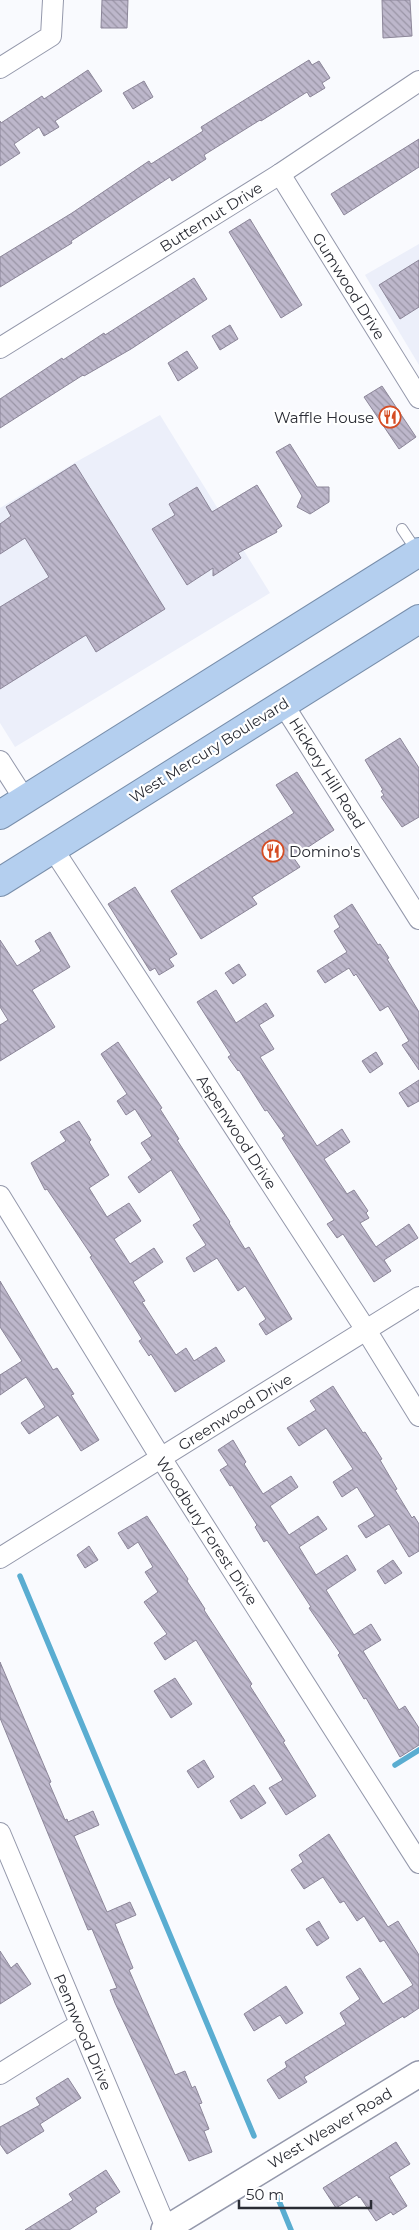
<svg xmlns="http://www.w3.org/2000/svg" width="419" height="2230" font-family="Montserrat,sans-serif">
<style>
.built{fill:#eceffa}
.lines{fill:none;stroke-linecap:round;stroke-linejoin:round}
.stream{stroke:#5aadd1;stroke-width:5.5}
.building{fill:url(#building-back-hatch);stroke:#8c8699}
.service-casing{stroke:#9498ab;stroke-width:12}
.minor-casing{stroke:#9498ab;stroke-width:22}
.tertiary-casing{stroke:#9498ab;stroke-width:28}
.trunk-casing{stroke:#788eab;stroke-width:30}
.service{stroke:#fff;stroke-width:10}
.minor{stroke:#fff;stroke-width:20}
.tertiary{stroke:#fff;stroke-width:25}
.trunk{stroke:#b4cfef;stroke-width:28}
.labels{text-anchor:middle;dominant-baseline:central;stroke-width:4.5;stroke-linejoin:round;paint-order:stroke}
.street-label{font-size:15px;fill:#2a2c34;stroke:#fff}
.poi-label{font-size:15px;fill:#2a2c34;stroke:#fff;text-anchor:end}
</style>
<defs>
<pattern id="building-back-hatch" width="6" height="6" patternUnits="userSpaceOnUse" patternTransform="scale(1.25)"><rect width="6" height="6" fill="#bdb7cb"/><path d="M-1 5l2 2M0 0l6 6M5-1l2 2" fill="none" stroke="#9a95a6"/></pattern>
</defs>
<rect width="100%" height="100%" fill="#f9fafe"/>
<g class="built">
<path d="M419 244V365L365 275Z"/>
<path d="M160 415 270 593 15 747 0 723V508L76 462Z"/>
</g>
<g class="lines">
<g class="stream">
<path d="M20 1576 254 2136"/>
<path d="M395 1765 419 1750"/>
<path d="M277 2196 291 2230"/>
</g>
</g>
<g class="building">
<path d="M102 0H128L127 28H101Z"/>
<path d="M382 0H410L412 36 383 38Z"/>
<path d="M309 60 312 65 319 61 330 78 322 83 325 88 310 97 307 92 261 121 260 120 204 155 206 159 172 181 170 177 71 241 72 243 0 287V257L72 213 149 161 151 164 203 131 201 127Z"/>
<path d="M88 70 102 91 55 121 59 127 44 136 39 127 14 144 20 153 0 166V121L1 123 42 96 44 99Z"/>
<path d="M144 81 153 97 133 109 123 93Z"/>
<path d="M419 139V167L344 215 331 194Z"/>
<path d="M250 219 302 305 281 318 229 232Z"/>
<path d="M419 260V307L400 319 379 285Z"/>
<path d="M194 278 207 299 131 349 84 376 83 375 0 428V399L62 358 63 360 104 333 105 335Z"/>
<path d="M230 325 238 339 220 350 212 336Z"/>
<path d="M187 351 198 368 178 381 168 363Z"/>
<path d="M382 386 416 437 399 449 364 397Z"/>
<path d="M290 444 317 487H329V502L310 514 297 507 302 496 276 452Z"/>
<path d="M75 464 165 609 96 652 86 635 0 689V607L49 577 25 538 0 554V524L11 516 6 507Z"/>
<path d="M257 485 282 526 276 530 277 532 238 553 241 558 213 576V568L187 585 152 529 175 515 169 504 197 487 212 512Z"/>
<path d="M400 738 419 768V817L402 827 381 797 384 795 381 791 383 790 365 760Z"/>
<path d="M297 772 334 830 293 857 300 867 252 897 257 904 201 939 171 891 294 813 276 785Z"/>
<path d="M135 887 177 954 169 959 174 966 159 975 155 968 150 971 108 904Z"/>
<path d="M352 904 378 945 380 944 389 958 387 959 419 1012V1070L402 1045 409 1041 388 1006 380 1011 356 974 354 976 349 968 325 983 317 971 347 952 334 931 340 927 334 916Z"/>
<path d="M50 932 70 967 32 990 55 1027 0 1061V1025L8 1020 0 1007V940L17 966 41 951 35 941Z"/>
<path d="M239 964 246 975 233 984 225 973Z"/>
<path d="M216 990 236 1023 266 1003 274 1016 259 1025 274 1049 260 1057 317 1146 342 1129 350 1142 324 1159 347 1194 354 1190 368 1211 366 1213 369 1218 360 1223 376 1247 409 1224 418 1238 384 1260 391 1271 374 1282 343 1234 337 1238 327 1224 334 1220 282 1138 285 1136 267 1110 265 1111 239 1070 238 1071 228 1057 231 1055 197 1002Z"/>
<path d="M118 1042 162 1108 160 1109 179 1139 177 1140 230 1222 229 1223 245 1249 249 1247 292 1319 266 1335 259 1324 266 1319 245 1286 238 1291 217 1258 194 1272 186 1258 206 1245 193 1225 201 1220 171 1170 139 1193 128 1177 152 1160 141 1143 152 1136 135 1109 126 1115 117 1101 127 1094 101 1054Z"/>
<path d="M376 1052 383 1064 370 1073 362 1061Z"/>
<path d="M419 1080V1101L408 1107 399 1093Z"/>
<path d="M79 1121 91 1140 89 1142 109 1175 89 1188 107 1217 129 1203 141 1221 114 1239 130 1264 154 1248 163 1262 133 1282 145 1301 142 1302 176 1355 186 1348 194 1361 216 1347 225 1361 175 1392 151 1354 149 1356 139 1341 142 1339 90 1257 92 1256 47 1189 45 1190 31 1163 66 1141 60 1132Z"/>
<path d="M0 1281 53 1370 57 1368 74 1394 71 1395 99 1440 81 1451 58 1415 29 1434 21 1423 45 1407 26 1377 0 1395V1375L22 1361 0 1327Z"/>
<path d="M333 1386 363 1433 365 1432 382 1459 380 1460 397 1489 395 1490 412 1518 414 1516 419 1524V1551L409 1557 389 1524 366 1538 358 1526 375 1516 357 1487 342 1497 333 1482 353 1469 326 1428 299 1446 287 1428 316 1410 310 1401Z"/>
<path d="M233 1440 246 1462 244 1464 263 1494 291 1476 298 1487 270 1506 289 1535 318 1516 327 1529 299 1547 316 1575 347 1555 356 1570 326 1590 354 1635 371 1624 381 1640 363 1651 399 1710 405 1706 419 1728V1745L400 1757 366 1698 364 1699 338 1655 340 1653 309 1608 311 1607 267 1540 264 1542 255 1527 257 1525 250 1514 232 1485 230 1486 220 1470 228 1465 218 1450Z"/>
<path d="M147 1516 188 1579 187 1581 205 1609 204 1610 252 1684 250 1686 285 1741 283 1742 316 1796 286 1815 269 1788 283 1780 196 1640 165 1660 154 1643 167 1634 144 1602 158 1592 145 1572 153 1567 138 1542 128 1549 118 1533Z"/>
<path d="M89 1546 98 1560 85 1568 77 1555Z"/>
<path d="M393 1560 402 1573 385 1584 377 1571Z"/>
<path d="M0 1662 51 1782 49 1783 65 1820 67 1819 68 1822 93 1811 99 1825 74 1836 107 1912 130 1902 136 1915 115 1924 133 1968 129 1970 175 2075 185 2071 192 2088 195 2086 202 2103 199 2104 209 2129 204 2131 212 2152 189 2161 115 2003 110 1990 117 1988 92 1929 88 1930 0 1718Z"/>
<path d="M175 1678 192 1704 171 1718 154 1691Z"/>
<path d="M204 1760 214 1777 198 1788 187 1771Z"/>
<path d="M254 1785 266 1803 241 1819 230 1801Z"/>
<path d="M329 1834 388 1927 398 1921 419 1955V2008L404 2018 403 2016 304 2077 307 2082 279 2099 267 2080 287 2067 285 2062 346 2024 340 2013 360 1999 346 1977 360 1968 383 2004 413 1985 384 1940 380 1942 364 1916 357 1921 344 1901 340 1903 323 1877 304 1889 291 1870 303 1862 299 1855Z"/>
<path d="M319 1921 329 1938 317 1946 306 1929Z"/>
<path d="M0 1951 11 1968 17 1963 31 1984 0 2004Z"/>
<path d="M286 1986 303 2013 286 2024 280 2015 254 2031 244 2014Z"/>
<path d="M68 2078 81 2098 40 2124 44 2131 7 2154 0 2144V2127L40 2105 36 2098Z"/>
<path d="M396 2142 410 2164 389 2177 407 2206 393 2215 391 2212 376 2221 360 2197 359 2198 357 2195 336 2208 323 2188Z"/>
<path d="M106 2170 120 2192 95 2208 97 2212 69 2230H25L73 2200 69 2194Z"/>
</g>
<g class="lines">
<g class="service-casing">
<path id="service" d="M402 529 418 553"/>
</g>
<g class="minor-casing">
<g id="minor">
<path d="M0 68 51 36 53 0"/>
<path d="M280 174 419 398"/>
<path d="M0 348 280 174 419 81"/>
<path d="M283 704 419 919"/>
<path d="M0 761 25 800"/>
<path d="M53 849 366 1330 419 1416"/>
<path d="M0 1196 161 1458 419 1863"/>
<path d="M0 1558 419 1297"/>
<path d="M0 1833 167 2230"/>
<path d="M0 2074 80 2024"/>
</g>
</g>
<g class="tertiary-casing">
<path id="tertiary" d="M164 2230 419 2074"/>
</g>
<g class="trunk-casing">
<g id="trunk">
<path d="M0 815 419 552"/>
<path d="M0 882 419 619"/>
</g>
</g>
<use href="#service" class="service"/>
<use href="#minor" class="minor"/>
<use href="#tertiary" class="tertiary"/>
<use href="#trunk" class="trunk"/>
</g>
<defs>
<g id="restaurant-ring" transform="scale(1.125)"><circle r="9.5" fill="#fff" stroke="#d54c23" stroke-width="1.5"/><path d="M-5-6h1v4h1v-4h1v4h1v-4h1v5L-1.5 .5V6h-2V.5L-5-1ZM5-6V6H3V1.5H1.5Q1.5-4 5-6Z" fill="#d54c23"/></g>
</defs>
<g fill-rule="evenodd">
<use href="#restaurant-ring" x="390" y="417"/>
<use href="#restaurant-ring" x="273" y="851"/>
</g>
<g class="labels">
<g class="street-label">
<text transform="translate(211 217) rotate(-32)">Butternut Drive</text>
<text transform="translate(349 286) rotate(58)">Gumwood Drive</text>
<text transform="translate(209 750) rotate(-32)">West Mercury Boulevard</text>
<text transform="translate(327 773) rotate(58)">Hickory Hill Road</text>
<text transform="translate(237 1132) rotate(57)">Aspenwood Drive</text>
<text transform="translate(235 1412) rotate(-32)">Greenwood Drive</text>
<text transform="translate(207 1531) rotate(57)">Woodbury Forest Drive</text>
<text transform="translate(83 2032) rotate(67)">Pennwood Drive</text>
<text transform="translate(330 2128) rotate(-31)">West Weaver Road</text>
</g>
<g class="poi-label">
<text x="374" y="417">Waffle House</text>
<text x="289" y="851" text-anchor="start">Domino's</text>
</g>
</g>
<path d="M239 2200v8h132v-8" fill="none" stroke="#2a2c34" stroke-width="2.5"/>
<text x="246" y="2200" font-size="15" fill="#2a2c34" stroke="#ffffff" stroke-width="4" paint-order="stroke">50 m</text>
</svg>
